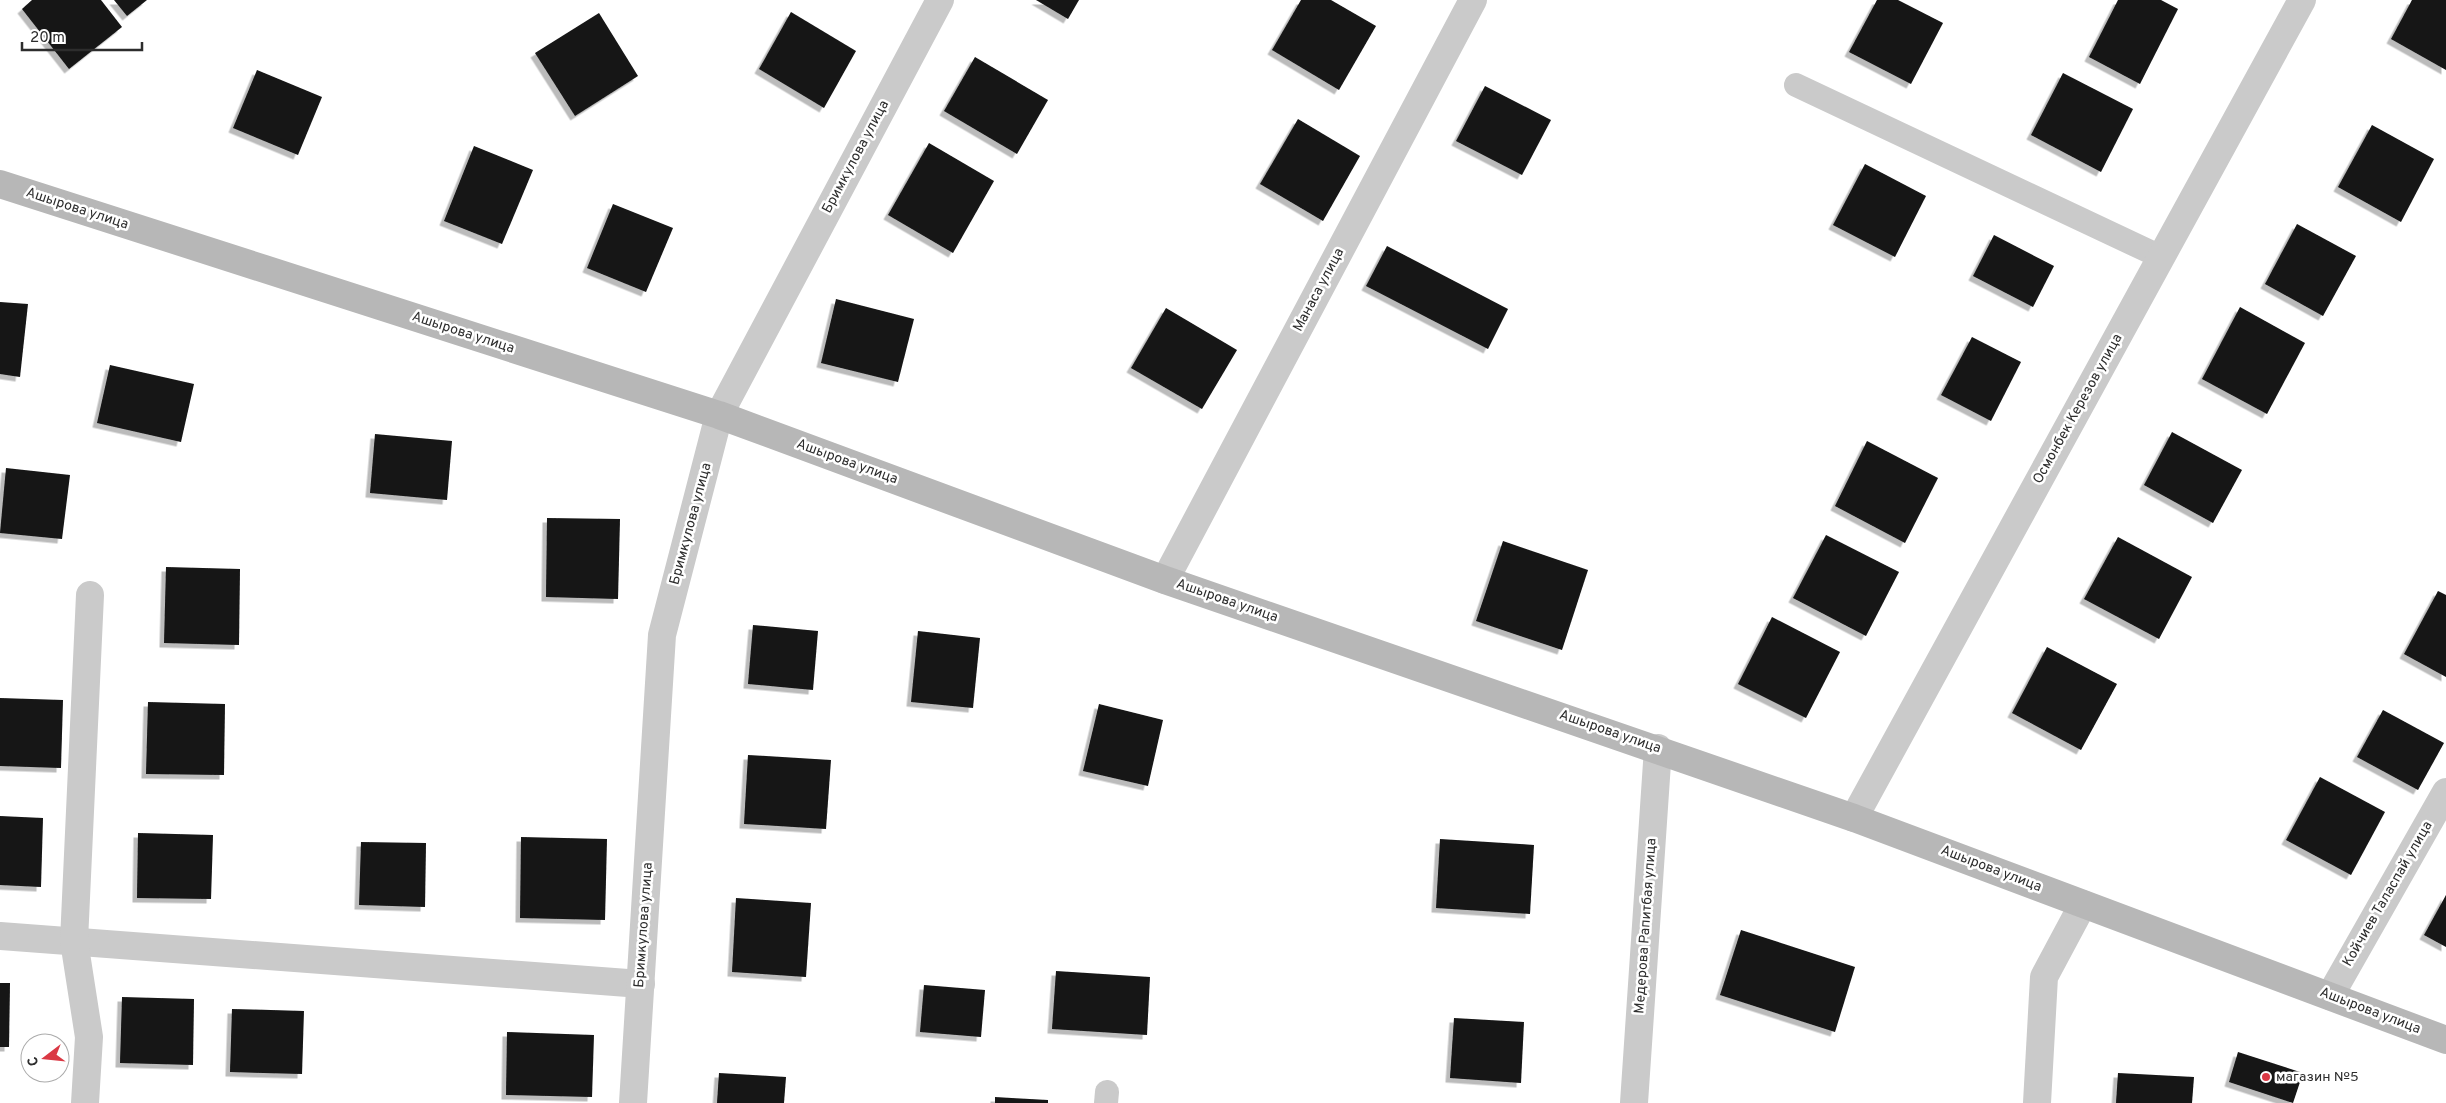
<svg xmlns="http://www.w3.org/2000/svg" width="2446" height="1103" font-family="Overpass,sans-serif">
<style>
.building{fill:#141414;filter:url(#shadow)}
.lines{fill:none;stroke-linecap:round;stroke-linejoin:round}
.lane{stroke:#cacaca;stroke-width:24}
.street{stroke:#cacaca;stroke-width:28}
.secondary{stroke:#b7b7b7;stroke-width:28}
.poi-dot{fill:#da3844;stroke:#fff;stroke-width:2}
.labels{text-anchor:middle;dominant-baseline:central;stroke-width:5;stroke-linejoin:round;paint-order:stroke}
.street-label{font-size:14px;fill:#2d2d2d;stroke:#fff}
.poi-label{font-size:14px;fill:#2d2d2d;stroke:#fff;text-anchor:start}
</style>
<defs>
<filter id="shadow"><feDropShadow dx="-4.5" dy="4.5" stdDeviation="0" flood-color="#0004"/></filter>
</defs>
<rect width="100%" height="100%" fill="#fff"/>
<g class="building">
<path d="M32 0H101L122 27 69 69 22 9Z"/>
<path d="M114 0H147L127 16Z"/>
<path d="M1036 0H1079L1068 19Z"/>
<path d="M1301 0H1331L1376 26 1339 90 1272 50Z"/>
<path d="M1877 0H1898L1943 23 1911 84 1849 52Z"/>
<path d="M2118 0H2161L2178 9 2140 84 2089 57Z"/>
<path d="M2412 0H2446V70L2391 39Z"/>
<path d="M791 12 856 51 824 108 759 69Z"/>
<path d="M599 13 638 76 575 116 535 53Z"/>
<path d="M975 57 1048 100 1017 154 944 111Z"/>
<path d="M257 70 322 97 298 155 233 128Z"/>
<path d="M2063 73 2133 109 2101 172 2031 135Z"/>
<path d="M1485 86 1551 120 1522 175 1456 141Z"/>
<path d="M1298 119 1360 156 1323 221 1260 184Z"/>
<path d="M2372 125 2434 159 2401 222 2338 187Z"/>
<path d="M929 143 994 181 953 253 888 215Z"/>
<path d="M474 146 533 170 502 244 444 221Z"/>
<path d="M1865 164 1926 196 1895 257 1833 225Z"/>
<path d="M613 204 673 228 646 292 587 268Z"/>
<path d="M2297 224 2356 256 2323 316 2265 284Z"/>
<path d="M1994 235 2054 266 2033 307 1973 276Z"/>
<path d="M1387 246 1508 309 1488 349 1366 286Z"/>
<path d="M836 299 914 319 898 382 821 363Z"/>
<path d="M0 302 28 304 20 377 0 374Z"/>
<path d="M2240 307 2305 343 2267 414 2202 379Z"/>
<path d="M1166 308 1237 350 1202 409 1131 368Z"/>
<path d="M1972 337 2021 362 1991 421 1941 395Z"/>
<path d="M110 365 194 384 181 442 97 423Z"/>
<path d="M2172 432 2242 470 2213 523 2144 485Z"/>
<path d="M375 434 452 441 447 500 370 493Z"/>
<path d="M1867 441 1938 478 1905 543 1835 506Z"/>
<path d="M6 468 70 475 62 539 0 533Z"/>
<path d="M547 518 620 519 618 599 546 597Z"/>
<path d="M1826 535 1899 572 1866 636 1793 598Z"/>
<path d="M2118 537 2192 577 2159 639 2084 599Z"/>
<path d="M1503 541 1588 570 1562 650 1476 621Z"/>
<path d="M166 567 240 569 239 645 164 643Z"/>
<path d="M2438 591 2446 595V677L2404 654Z"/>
<path d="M1772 617 1840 652 1806 718 1738 684Z"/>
<path d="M753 625 818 631 813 690 748 684Z"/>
<path d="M918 631 980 638 973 708 911 702Z"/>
<path d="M2047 647 2117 684 2081 750 2012 713Z"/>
<path d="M0 698 63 700 61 768 0 766Z"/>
<path d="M148 702 225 704 224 775 146 774Z"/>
<path d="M1099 704 1163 720 1148 786 1083 771Z"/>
<path d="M2383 710 2444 743 2418 790 2357 757Z"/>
<path d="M748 755 831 760 826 829 744 824Z"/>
<path d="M2320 777 2385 812 2351 875 2286 840Z"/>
<path d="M0 816 43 818 41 887 0 885Z"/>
<path d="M138 833 213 835 211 899 137 898Z"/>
<path d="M521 837 607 839 605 920 520 918Z"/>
<path d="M1440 839 1534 845 1530 914 1436 908Z"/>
<path d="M361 842 426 843 425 907 359 905Z"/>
<path d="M2446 895V947L2424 935Z"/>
<path d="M736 898 811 903 806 977 732 972Z"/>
<path d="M1741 930 1855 967 1835 1032 1720 995Z"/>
<path d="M1056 971 1150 977 1147 1035 1052 1029Z"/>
<path d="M0 983H10L9 1047H0Z"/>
<path d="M924 985 985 990 981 1037 920 1032Z"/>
<path d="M122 997 194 999 193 1065 120 1063Z"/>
<path d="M232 1009 304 1011 302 1074 230 1072Z"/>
<path d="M1454 1018 1524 1022 1521 1083 1450 1078Z"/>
<path d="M507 1032 594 1035 592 1097 506 1095Z"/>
<path d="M2238 1052 2303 1073 2293 1103 2229 1082Z"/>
<path d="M719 1073 786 1077 784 1103H717Z"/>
<path d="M2118 1073 2194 1077 2192 1103H2116Z"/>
<path d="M995 1097 1048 1100V1103H995Z"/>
</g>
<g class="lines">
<g class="lane">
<path d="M1796 85 2161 257"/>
<path d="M1106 1103 1107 1092"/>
</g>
<g class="street">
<path d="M1165 580 1473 0"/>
<path d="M1854 818 2302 0"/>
<path d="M0 936 641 984"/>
<path d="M2330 996 2446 792"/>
<path d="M85 1103 89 1037 74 941 90 595"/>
<path d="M633 1103 662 635 719 415 940 0"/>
<path d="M1634 1103 1658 748"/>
<path d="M2037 1103 2044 977 2083 904"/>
</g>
<path class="secondary" d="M0 184 719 415 1165 580 1854 818 2446 1040"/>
</g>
<circle class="poi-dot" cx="2266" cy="1077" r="5"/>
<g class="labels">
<g class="street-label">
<text transform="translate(856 157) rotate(-62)">Бримкулова улица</text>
<text transform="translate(77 209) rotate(18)">Ашырова улица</text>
<text transform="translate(1319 290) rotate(-62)">Манаса улица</text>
<text transform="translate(463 333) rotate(18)">Ашырова улица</text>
<text transform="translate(2078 409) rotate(-61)">Осмонбек Керезов улица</text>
<text transform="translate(847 462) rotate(20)">Ашырова улица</text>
<text transform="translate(691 524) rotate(-75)">Бримкулова улица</text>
<text transform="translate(1227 601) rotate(19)">Ашырова улица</text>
<text transform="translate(1610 732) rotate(19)">Ашырова улица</text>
<text transform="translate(1991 869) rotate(21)">Ашырова улица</text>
<text transform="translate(2388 894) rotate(-60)">Койчиев Таласпай улица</text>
<text transform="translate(644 925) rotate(-86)">Бримкулова улица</text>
<text transform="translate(1646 926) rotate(-86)">Медерова Рапитбая улица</text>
<text transform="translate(2370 1011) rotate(21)">Ашырова улица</text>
</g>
<g class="poi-label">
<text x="2276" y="1077">магазин №5</text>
</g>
</g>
<g transform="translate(45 1058) rotate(254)"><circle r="24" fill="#ffffff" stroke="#ababab"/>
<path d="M0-4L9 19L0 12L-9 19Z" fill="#da3844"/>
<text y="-8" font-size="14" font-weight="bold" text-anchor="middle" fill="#2d2d2d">С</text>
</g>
<path d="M22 42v8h120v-8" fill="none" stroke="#2d2d2d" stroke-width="2.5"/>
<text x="30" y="42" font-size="15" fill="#2d2d2d" stroke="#ffffff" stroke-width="4" paint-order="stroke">20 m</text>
</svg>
